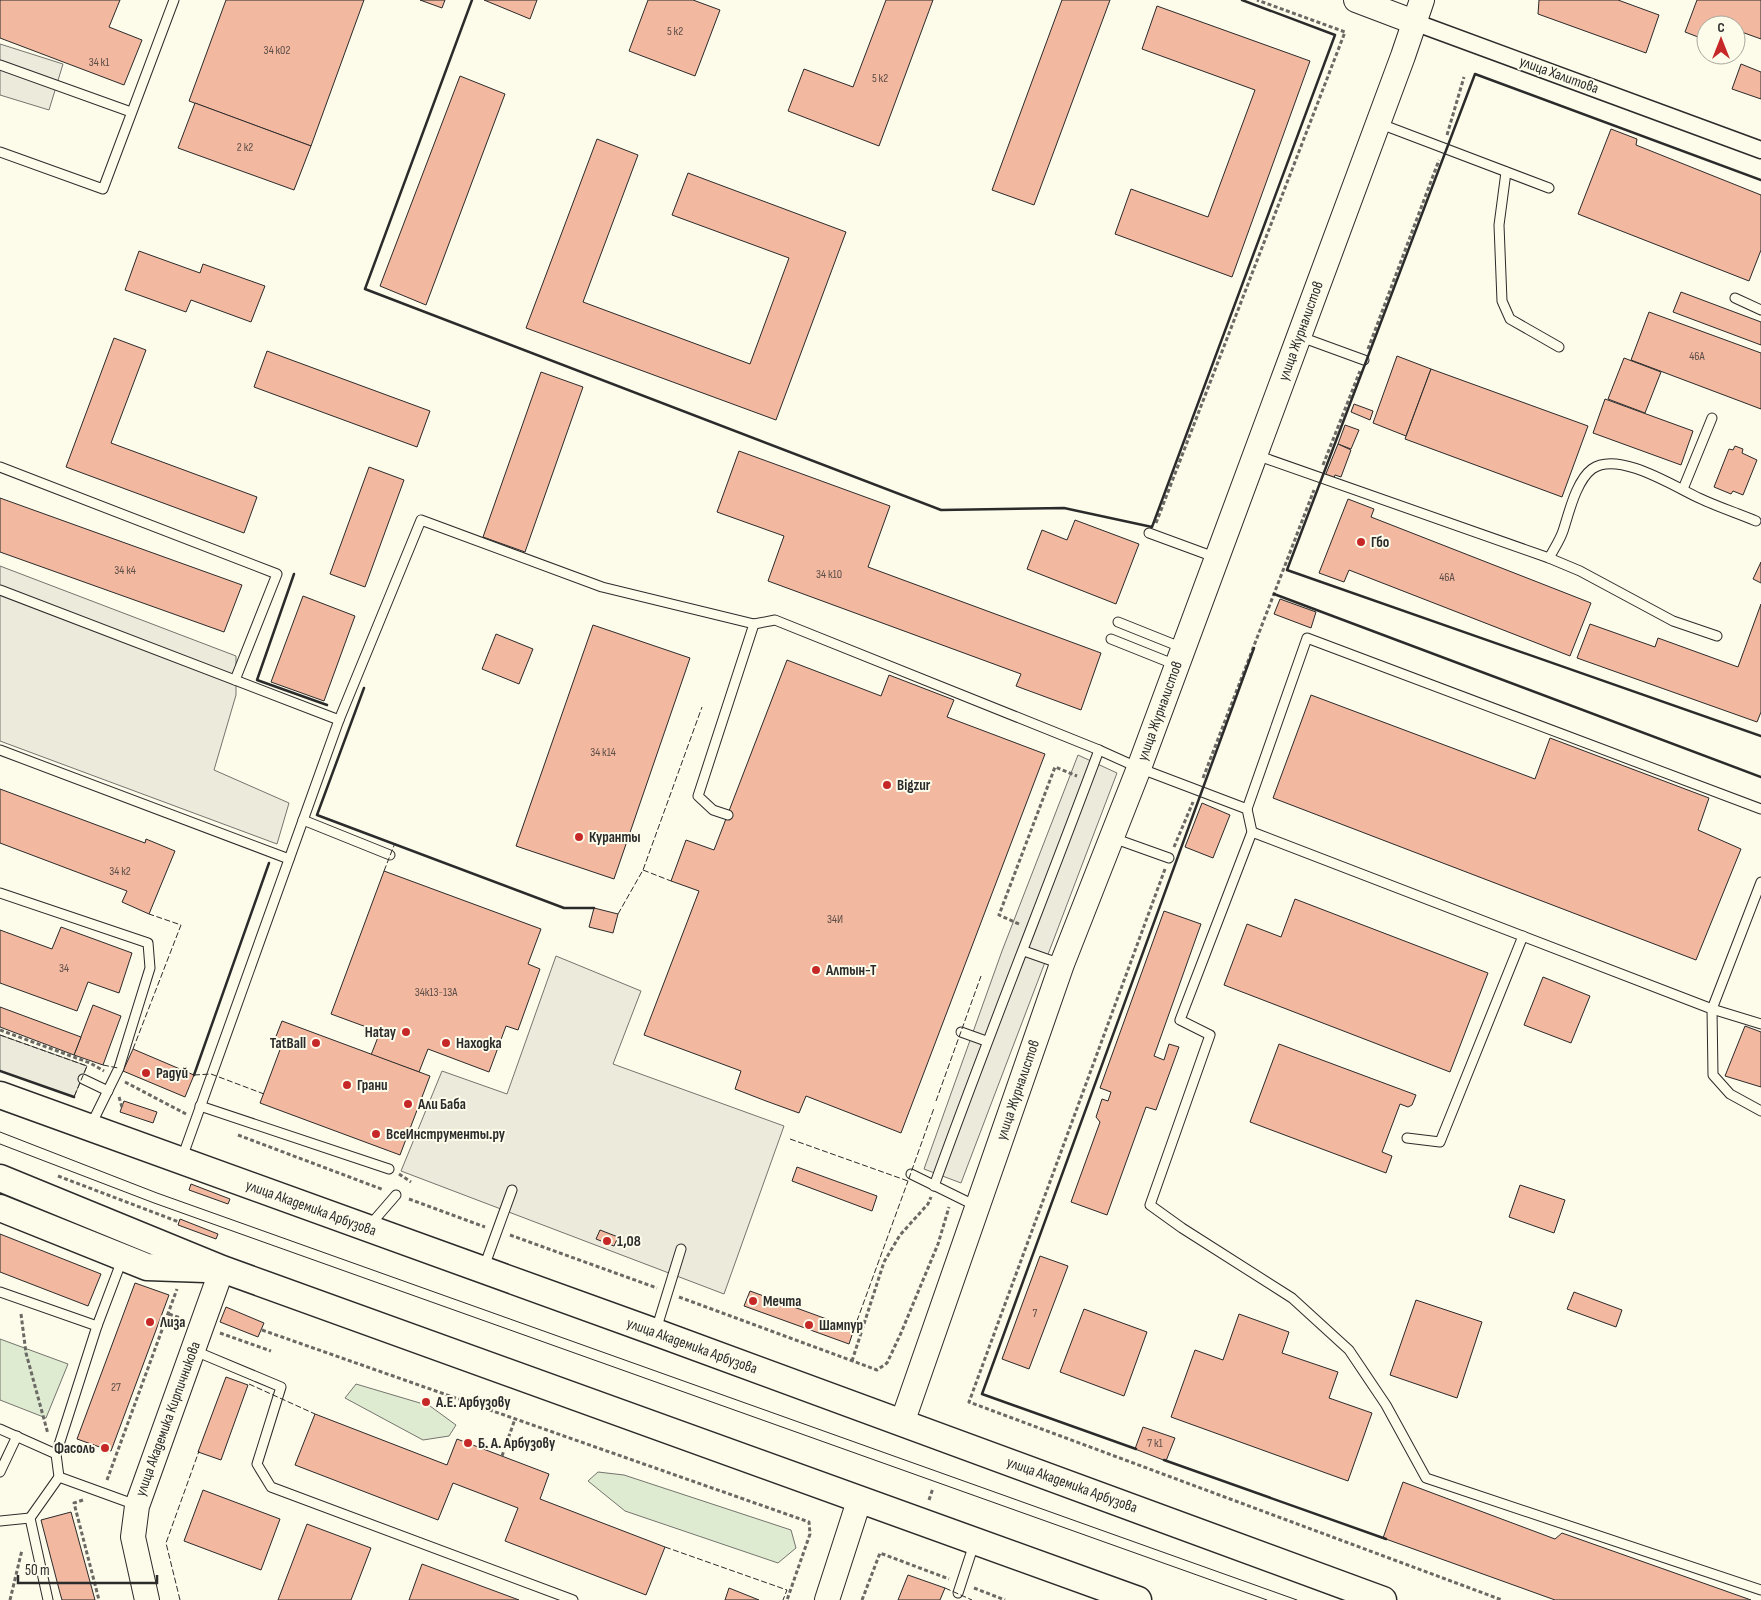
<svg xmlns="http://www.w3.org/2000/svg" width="1761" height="1600" font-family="'Sofia Sans Condensed',sans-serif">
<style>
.green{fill:#deebd1;stroke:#74746e}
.parking{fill:#eceadb;stroke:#74746e}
.building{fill:#f2b8a0;stroke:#2b2b2b}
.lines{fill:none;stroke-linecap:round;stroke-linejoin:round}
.lane-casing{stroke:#2b2b2b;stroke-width:11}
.street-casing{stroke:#2b2b2b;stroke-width:19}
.secondary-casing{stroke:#2b2b2b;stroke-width:26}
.primary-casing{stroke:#2b2b2b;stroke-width:29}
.path{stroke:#6a6964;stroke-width:3;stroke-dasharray:4 2.5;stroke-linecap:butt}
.lane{stroke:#fdfbea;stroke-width:9}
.street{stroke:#fdfbea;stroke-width:16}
.secondary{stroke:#fdfbea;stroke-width:24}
.primary{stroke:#fdfbea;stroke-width:26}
.tram{stroke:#2b2b2b;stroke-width:1}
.fence{stroke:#2b2b2b;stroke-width:1;stroke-dasharray:6 2.5;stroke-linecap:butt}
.wall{stroke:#2b2b2b;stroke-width:2.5}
.poi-dot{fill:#c62828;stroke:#fdfbea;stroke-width:2}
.labels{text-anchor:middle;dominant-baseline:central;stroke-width:4;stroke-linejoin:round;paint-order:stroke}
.number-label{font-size:12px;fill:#5d4e48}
.street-label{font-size:15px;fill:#2b2b2b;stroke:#fdfbea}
.poi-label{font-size:15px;font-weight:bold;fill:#2b2b2b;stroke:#fdfbea;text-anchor:start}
</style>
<rect width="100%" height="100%" fill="#fdfbea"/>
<g class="green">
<path d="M0 1339 68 1364 46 1418 0 1400Z"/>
<path d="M356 1384 430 1406 456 1425 449 1436 423 1440 345 1398Z"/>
<path d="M598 1472 624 1475 791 1530 796 1548 778 1563 625 1511 588 1481Z"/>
</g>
<g class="parking">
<path d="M0 44 63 64 49 110 0 95Z"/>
<path d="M0 566 236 656V695L214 770 289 803 277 844 0 741Z"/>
<path d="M1078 755 1117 773 961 1183 924 1169 1002 951Z"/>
<path d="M556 956 641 991 613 1064 784 1126 724 1294 401 1171 442 1071 507 1094Z"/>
<path d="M0 1035 87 1066 74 1097 0 1071Z"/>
</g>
<g class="building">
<path d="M0 0H120L109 27 142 40 124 85 0 38Z"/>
<path d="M226 0H364L311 146 189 101Z"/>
<path d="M420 0H445L442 8Z"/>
<path d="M484 0H537L530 19Z"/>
<path d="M648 0H693L720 10 695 76 629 51Z"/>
<path d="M886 0H933L879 146 788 111 804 69 853 87Z"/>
<path d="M1062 0H1110L1034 205 992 190Z"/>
<path d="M1539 0H1618L1659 15 1646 53 1538 14Z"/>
<path d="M1697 0H1761V39L1736 30V25H1706V40L1685 32Z"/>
<path d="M1157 6 1310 61 1232 277 1115 234 1131 189 1208 217 1255 90 1142 49Z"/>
<path d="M1741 64 1761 72V99L1732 89Z"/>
<path d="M460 76 505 94 426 305 380 286Z"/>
<path d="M195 103 311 146 294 190 178 148Z"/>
<path d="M1611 129 1637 139 1636 145 1761 195V250L1749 281 1578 214Z"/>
<path d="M597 139 638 155 583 302 750 364 789 258 672 215 688 173 846 232 776 420 526 328Z"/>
<path d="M139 251 200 273 203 264 265 286 251 322 191 300 186 312 125 290Z"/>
<path d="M1681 292 1761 322V345L1673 312Z"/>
<path d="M1649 312 1761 353V409L1631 360Z"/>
<path d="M114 338 146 350 111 443 257 497 244 533 66 467Z"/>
<path d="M267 351 430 411 417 447 254 387Z"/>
<path d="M1397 356 1431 369 1406 436 1373 423Z"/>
<path d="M1624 358 1661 372 1645 413 1608 399Z"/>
<path d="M1431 369 1588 426 1562 497 1405 439Z"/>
<path d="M541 372 583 387 525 552 483 537Z"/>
<path d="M1605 399 1693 431 1681 465 1593 433Z"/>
<path d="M1354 404 1373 411 1370 420 1351 412Z"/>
<path d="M1345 425 1359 430 1351 449 1338 444Z"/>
<path d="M1338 444 1351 450 1341 477 1335 475 1333 480 1325 476Z"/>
<path d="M1735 446 1743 449 1742 453 1757 460 1743 495 1733 491 1731 494 1714 487 1729 449 1733 450Z"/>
<path d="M739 451 890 506 868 567 1101 653 1081 710 1016 686 1021 674 768 581 784 536 717 512Z"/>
<path d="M369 467 404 480 365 587 330 574Z"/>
<path d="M0 498 242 585 224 632 0 552Z"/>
<path d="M1348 499 1374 509 1371 517 1591 603 1570 656 1349 570 1344 582 1319 573Z"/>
<path d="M1075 520 1139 544 1116 604 1027 569 1042 530 1067 540Z"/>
<path d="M1761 562V583L1753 579Z"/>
<path d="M303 596 355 616 324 701 271 682Z"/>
<path d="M1280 599 1316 612 1311 628 1274 614Z"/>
<path d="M1761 604V712L1757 722 1577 658 1590 624 1655 647 1658 638 1738 667Z"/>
<path d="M593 625 690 658 614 879 516 846Z"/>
<path d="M496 634 533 649 519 684 482 669Z"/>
<path d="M787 660 881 696 889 675 954 700 947 717 1045 754 901 1133 806 1096 799 1113 766 1101 735 1089 741 1071 644 1035 699 891 671 881 686 840 714 850Z"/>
<path d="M1311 695 1535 779 1550 738 1709 798 1698 830 1741 849 1696 960 1273 798Z"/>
<path d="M0 789 145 843 146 839 175 851 149 914 122 902 127 891 0 843Z"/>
<path d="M1202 803 1230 815 1213 858 1185 847Z"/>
<path d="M384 871 541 929 528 964 540 969 518 1030 506 1026 489 1072 428 1049 419 1072 371 1055 380 1032 331 1014Z"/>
<path d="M1295 899 1488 973 1450 1072 1224 985 1247 924 1281 937Z"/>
<path d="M594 908 618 914 613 933 589 927Z"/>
<path d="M1164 911 1201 924 1154 1056 1164 1060 1169 1044 1179 1047 1156 1110 1146 1107 1107 1215 1071 1202 1100 1122 1096 1117 1102 1099 1108 1101 1111 1092 1100 1088Z"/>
<path d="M61 927 132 953 119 993 88 982 77 1011 0 983V930L52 949Z"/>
<path d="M1543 977 1590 996 1571 1043 1524 1025Z"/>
<path d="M93 1005 121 1016 103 1065 74 1055Z"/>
<path d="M0 1007 81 1037 74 1055 0 1027Z"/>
<path d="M282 1021 430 1076 400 1155 260 1103 281 1047 273 1044Z"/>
<path d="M1745 1026 1761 1032V1087L1725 1076Z"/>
<path d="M1279 1044 1416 1095 1412 1105 1408 1107 1400 1104 1382 1152 1392 1156 1386 1173 1250 1122Z"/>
<path d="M133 1049 194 1075 185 1097 123 1071Z"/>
<path d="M124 1101 157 1112 153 1123 120 1112Z"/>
<path d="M797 1167 877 1196 872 1211 792 1181Z"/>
<path d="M191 1184 230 1199 228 1204 189 1190Z"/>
<path d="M1520 1185 1565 1200 1554 1233 1509 1217Z"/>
<path d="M180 1219 218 1234 216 1239 178 1225Z"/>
<path d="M600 1230 618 1237 614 1246 596 1239Z"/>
<path d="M0 1234 101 1274 88 1306 0 1272Z"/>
<path d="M1040 1256 1068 1266 1029 1369 1002 1359Z"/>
<path d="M135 1283 169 1295 111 1451 77 1439Z"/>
<path d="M750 1291 854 1329 849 1344 744 1306Z"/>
<path d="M1574 1292 1622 1310 1616 1327 1567 1309Z"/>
<path d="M1416 1300 1482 1322 1457 1398 1390 1375Z"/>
<path d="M226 1307 264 1323 258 1337 220 1322Z"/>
<path d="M1084 1309 1147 1332 1124 1396 1060 1372Z"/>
<path d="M1239 1314 1289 1332 1282 1353 1338 1372 1329 1398 1372 1413 1348 1481 1171 1417 1195 1350 1223 1360Z"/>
<path d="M226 1377 248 1385 221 1460 198 1452Z"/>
<path d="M315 1414 447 1465 457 1439 549 1474 540 1499 665 1547 646 1595 505 1541 518 1508 453 1483 438 1520 295 1465Z"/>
<path d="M1143 1427 1175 1438 1166 1461 1135 1449Z"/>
<path d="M1403 1482 1555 1539 1562 1533 1751 1600H1555L1383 1538Z"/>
<path d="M203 1490 280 1519 261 1570 184 1541Z"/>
<path d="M71 1512 95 1600H62L60 1593 41 1520Z"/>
<path d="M307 1524 371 1548 351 1600H278Z"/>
<path d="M422 1564 519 1600H409Z"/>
<path d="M908 1575 945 1588 940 1600H898Z"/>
<path d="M729 1588 759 1600H725Z"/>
</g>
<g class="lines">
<g class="lane-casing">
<g id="lane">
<path d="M0 65 131 112"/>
<path d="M1378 123 1549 188"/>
<path d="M0 152 103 189 174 0"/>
<path d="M1506 172 1499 225 1502 301 1510 319 1559 347"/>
<path d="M1735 298 1761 310"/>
<path d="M1301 337 1364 360"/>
<path d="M1256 455 1549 558 1580 571 1673 621 1717 636"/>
<path d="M0 467 277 574 235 680"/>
<path d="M1683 489 1712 418"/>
<path d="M1149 533 1217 558"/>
<path d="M1549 558C1554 549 1560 540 1563 531 1569 513 1576 481 1592 469 1618 450 1675 487 1699 498 1718 507 1737 513 1756 521"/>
<path d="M0 590 339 720"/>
<path d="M1118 622 1183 648"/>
<path d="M1111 639 1176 665"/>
<path d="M0 750 289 859"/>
<path d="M1247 809 1307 638 1761 809"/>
<path d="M728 815 713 810 698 796 754 624"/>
<path d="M303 820 390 855"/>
<path d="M1252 832 1712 1009 1713 1075 1730 1094 1761 1111"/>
<path d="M1113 838 1169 858"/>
<path d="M1761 882 1712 1009 1761 1024"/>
<path d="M0 893 148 943 150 968 119 1068 91 1125"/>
<path d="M1024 951 1061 964"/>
<path d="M961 1032 986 1041"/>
<path d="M83 1079 108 1091"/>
<path d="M200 1106 389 1169"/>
<path d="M1407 1138 1440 1142 1523 936"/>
<path d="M182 1158 339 720 421 520 602 587 754 624 775 620 1099 750 1139 768 1247 809 1252 832 1180 1020 1210 1035 1150 1205 1182 1228 1292 1298 1349 1350 1386 1405 1426 1478 1761 1590"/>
<path d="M911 1174 976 1206"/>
<path d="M934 1186C987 1039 1045 895 1099 750"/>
<path d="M370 1225 396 1195"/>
<path d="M484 1267 512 1190"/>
<path d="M0 1292 97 1326"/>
<path d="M656 1330 681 1249"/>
<path d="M195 1351 281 1387 257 1464 271 1487 573 1600"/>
<path d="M0 1429 56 1454"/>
<path d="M0 1472 17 1436"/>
<path d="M59 1477 136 1505"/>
<path d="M0 1521 30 1518"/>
<path d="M958 1593 974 1544"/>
<path d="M48 1600 30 1518 59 1477 56 1454 97 1326 122 1260"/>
</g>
</g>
<g class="street-casing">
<path id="street" d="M1414 22 1761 150"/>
</g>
<g class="secondary-casing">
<g id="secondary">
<path d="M1356 0 1414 22"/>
<path d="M902 1423 1062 964 1139 768 1403 56 1422 0"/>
<path d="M147 1600 133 1537 137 1506 222 1269"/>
<path d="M827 1600 859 1501"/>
</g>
</g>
<g class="primary-casing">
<g id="primary">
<path d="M0 1095 655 1332 1383 1600"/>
<path d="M0 1178 222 1269 1138 1600"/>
<path d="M0 1208 147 1267 205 1269"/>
</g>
</g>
<g class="path">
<path d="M1447 135 1464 77"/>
<path d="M1368 349 1439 160"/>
<path d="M1323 465 1360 371"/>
<path d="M1156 523 1345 32 1257 0"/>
<path d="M1203 778 1314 490"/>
<path d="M1174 847 1193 802"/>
<path d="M1165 869 969 1402 1502 1600"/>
<path d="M1019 924 999 915 1055 767 1077 776"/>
<path d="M0 1030 90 1063 104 1071"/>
<path d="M125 1082 186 1114"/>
<path d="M119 1097 122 1107"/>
<path d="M238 1135 384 1190"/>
<path d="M399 1174 411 1182"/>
<path d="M58 1176 179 1222"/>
<path d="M409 1199 485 1227"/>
<path d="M510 1235 657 1288"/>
<path d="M679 1297 877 1370 887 1363 901 1333 938 1244 949 1207"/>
<path d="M21 1314 26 1353 48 1434"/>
<path d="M169 1314 183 1319"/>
<path d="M262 1330 809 1522 810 1534 787 1600"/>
<path d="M220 1333 271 1351"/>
<path d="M852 1361 884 1262 900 1235 928 1204 931 1197"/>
<path d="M502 1456 515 1419"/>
<path d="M107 1480 177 1289"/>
<path d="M83 1500 74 1503 99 1600"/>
<path d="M929 1500 933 1488"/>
<path d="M974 1588 1005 1600"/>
<path d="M10 1600 22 1550"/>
<path d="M862 1600 880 1553 949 1579"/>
</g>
<use href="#lane" class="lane"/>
<use href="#street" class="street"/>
<use href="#secondary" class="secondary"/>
<use href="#primary" class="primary"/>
<g class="tram">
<path d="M0 1132 157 1193 1297 1600"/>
<path d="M0 1144 154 1203 1267 1600"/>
</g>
<g class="fence">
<path d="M643 870 671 881"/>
<path d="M384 871 395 843"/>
<path d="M618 914 643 870 702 707"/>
<path d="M0 1035 87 1066 74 1097 0 1071"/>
<path d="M133 1049 181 925 149 914"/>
<path d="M103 1065 118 1068"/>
<path d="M194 1075 211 1074 264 1094"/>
<path d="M936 1101 981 976"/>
<path d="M790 1139 908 1181 934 1108"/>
<path d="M854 1329 908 1181"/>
<path d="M249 1384 315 1414"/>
<path d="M665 1547 787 1590 783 1600"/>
<path d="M945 1588 972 1600"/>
<path d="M180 1600 166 1543 199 1451"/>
</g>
<g class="wall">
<path d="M472 0 365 289 941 510 1064 508 1152 527 1335 35 1242 0"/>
<path d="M1761 180 1475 74 1287 570 1761 736"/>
<path d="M294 574 257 680 327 705"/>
<path d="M1274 594 1761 777"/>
<path d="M364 688 317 815 564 908H594"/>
<path d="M0 1071 74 1097"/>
<path d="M194 1075 269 863"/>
<path d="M1136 1449 982 1394 1254 648"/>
<path d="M1164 1460 1386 1539"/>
</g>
</g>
<g class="poi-dot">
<circle cx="1361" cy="542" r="5"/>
<circle cx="887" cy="785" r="5"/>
<circle cx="579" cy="837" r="5"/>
<circle cx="816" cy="970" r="5"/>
<circle cx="406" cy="1032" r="5"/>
<circle cx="316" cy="1043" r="5"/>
<circle cx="446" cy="1043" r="5"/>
<circle cx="146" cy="1073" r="5"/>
<circle cx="347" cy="1085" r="5"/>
<circle cx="408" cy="1104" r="5"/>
<circle cx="376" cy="1134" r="5"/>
<circle cx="607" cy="1241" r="5"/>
<circle cx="753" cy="1301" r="5"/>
<circle cx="150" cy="1322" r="5"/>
<circle cx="809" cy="1325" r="5"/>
<circle cx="426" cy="1402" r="5"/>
<circle cx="468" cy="1443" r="5"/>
<circle cx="105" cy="1448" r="5"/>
</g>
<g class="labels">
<g class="number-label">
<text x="675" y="31">5 к2</text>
<text x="277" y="50">34 к02</text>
<text x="99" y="62">34 к1</text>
<text x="880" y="78">5 к2</text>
<text x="245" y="147">2 к2</text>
<text x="1697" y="356">46А</text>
<text x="125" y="570">34 к4</text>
<text x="829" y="574">34 к10</text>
<text x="1447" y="577">46А</text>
<text x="603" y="752">34 к14</text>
<text x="120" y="871">34 к2</text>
<text x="835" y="919">34И</text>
<text x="64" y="968">34</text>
<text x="436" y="992">34к13-13А</text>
<text x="1035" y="1313">7</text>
<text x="116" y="1387">27</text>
<text x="1155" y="1443">7 к1</text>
</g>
<g class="street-label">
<text transform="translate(1559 75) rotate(20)">улица Халитова</text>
<text transform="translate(1301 331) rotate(-70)">улица Журналистов</text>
<text transform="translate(1160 711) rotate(-70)">улица Журналистов</text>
<text transform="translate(1018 1090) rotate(-71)">улица Журналистов</text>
<text transform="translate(311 1208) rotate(20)">улица Академика Арбузова</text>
<text transform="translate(692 1346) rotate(20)">улица Академика Арбузова</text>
<text transform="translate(168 1419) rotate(-70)">улица Академика Кирпичникова</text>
<text transform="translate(1072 1485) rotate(20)">улица Академика Арбузова</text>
</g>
<g class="poi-label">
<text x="1371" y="542">Гбо</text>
<text x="897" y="785">Bigzur</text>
<text x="589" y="837">Куранты</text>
<text x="826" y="970">Алтын-Т</text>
<text x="396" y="1032" text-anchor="end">Hatay</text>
<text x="306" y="1043" text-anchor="end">TatBall</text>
<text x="456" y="1043">Находка</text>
<text x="156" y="1073">Радуй</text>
<text x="357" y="1085">Грани</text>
<text x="418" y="1104">Али Баба</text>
<text x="386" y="1134">ВсеИнструменты.ру</text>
<text x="617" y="1241">1,08</text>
<text x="763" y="1301">Мечта</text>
<text x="160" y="1322">Лиза</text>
<text x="819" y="1325">Шампур</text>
<text x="436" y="1402">А.Е. Арбузову</text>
<text x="478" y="1443">Б. А. Арбузову</text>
<text x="95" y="1448" text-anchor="end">Фасоль</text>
</g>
</g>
<g transform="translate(1721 40)"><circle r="24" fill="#fdfbea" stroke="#a9a89e"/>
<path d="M0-4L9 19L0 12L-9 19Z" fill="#c62828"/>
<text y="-8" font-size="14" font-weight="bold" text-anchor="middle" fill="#2b2b2b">С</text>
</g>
<path d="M18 1575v8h139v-8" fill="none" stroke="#2b2b2b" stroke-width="2.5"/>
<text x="25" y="1575" font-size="15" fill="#2b2b2b" stroke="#fdfbea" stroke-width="4" paint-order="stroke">50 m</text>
</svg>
